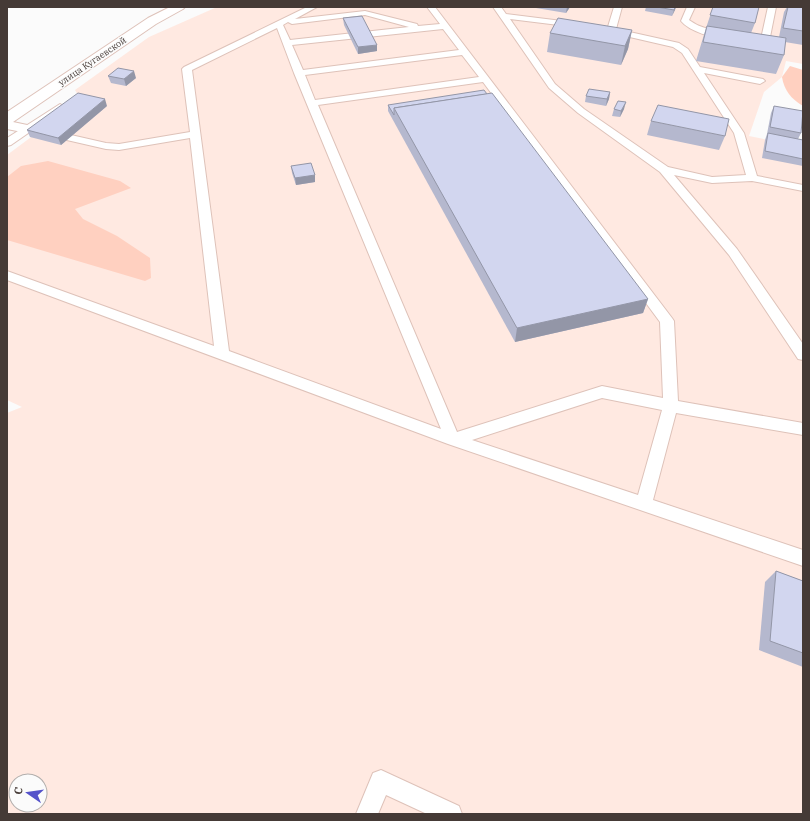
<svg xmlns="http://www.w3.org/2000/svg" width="810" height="821" font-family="'IBM Plex Serif',serif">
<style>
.built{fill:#ffe9e1;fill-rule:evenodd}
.green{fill:#ffd0c0}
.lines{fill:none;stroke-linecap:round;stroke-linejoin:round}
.service-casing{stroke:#dec2b9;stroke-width:2}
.minor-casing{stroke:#dec2b9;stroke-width:2}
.service{fill:#fff;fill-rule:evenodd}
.minor{fill:#fff;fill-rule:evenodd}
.wall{fill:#b5b8ce}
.shaded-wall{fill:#9396a7}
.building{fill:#d2d6ef;stroke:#9396a7}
.labels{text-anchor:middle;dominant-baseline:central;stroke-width:3;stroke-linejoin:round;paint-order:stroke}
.far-street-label{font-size:9px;fill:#453a36;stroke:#fbfbfb}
</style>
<rect width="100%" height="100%" fill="#fbfbfb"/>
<path class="built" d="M217 7H803V64L786 61 782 77 764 92 749 136 803 147V814H7V413L22 407 7 400V155L81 100 75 90 149 37ZM16 781H40V805H16Z"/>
<g class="green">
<path d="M790 66 803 70V106C791 99 784 90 782 77Z"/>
<path d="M48 161 120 181 131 188 75 209 83 219 117 236 150 258 151 278 145 281 7 240V177L21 166Z"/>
</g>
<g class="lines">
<g class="service-casing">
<g id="service">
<path d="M307 7H317L295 19 365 11 417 24 418 26 440 24 427 7H435L672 318 674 321 678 401 803 423V435L676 413 653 500 803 550V566L448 444 7 280V271L214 346 190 138 119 150 106 149 45 135 44 133 49 130 106 143 119 144 190 132 182 69 184 67ZM365 15 409 27 290 40 283 25 288 22 292 24ZM277 28 294 73 441 429 229 351 192 70ZM443 29 459 50 303 70 292 45ZM462 55 479 77 315 100 305 75ZM483 82 660 322 663 398 602 386 457 432 318 105ZM602 398 662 410 638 495 472 440Z"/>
<path d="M493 7H501L506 14 578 23 579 25 578 27H575L510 19 555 84 584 109 668 167 712 177 746 175 734 133 682 53 673 47 608 32 607 30 614 7H622L616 29 679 43 688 49 700 67 763 79 765 81 760 84 704 73 744 133 757 176 803 185V191L752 181 712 183 674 175 737 249 803 344V360L798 359 729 255 660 172 578 113 549 88Z"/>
<path d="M687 7H695L689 20C701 29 714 30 728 33L729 35 728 37C715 40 689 31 681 21Z"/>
<path d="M768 7H776L769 42 765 45 750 42 749 40 750 38 761 39Z"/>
<path d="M60 104 65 107 63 109 11 145 7 146V138Z"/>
<path d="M381 770 459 806 462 814H427L386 795 378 814H356L373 773Z"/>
</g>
</g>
<g class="minor-casing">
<path id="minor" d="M170 7H185L183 9 156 24 13 122 32 126 34 129 32 132 27 133 7 129V112L148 18Z"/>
</g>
<use href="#service" class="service"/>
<use href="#minor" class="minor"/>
</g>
<g class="wall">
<path d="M530 7H570L566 13Z"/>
<path d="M646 7H676L672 16 645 11Z"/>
<path d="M713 7 755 23 751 33 779 37 784 12 787 7H803V45L785 42 784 55 776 74 696 61 706 28Z"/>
<path d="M343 18 377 51 358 54 344 25Z"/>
<path d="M632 30 628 49 621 65 547 52 550 33Z"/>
<path d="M108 76 136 78 126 86 111 83Z"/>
<path d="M610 92 609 99 606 106 585 102 586 96Z"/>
<path d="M388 105 648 299 643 313 515 342 388 111Z"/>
<path d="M107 106 61 145 30 137 27 130Z"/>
<path d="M774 106 801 133 798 139 803 140V166L762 158 765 140 767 134 771 113Z"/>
<path d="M614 109H624L620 117 612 116Z"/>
<path d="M651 121 725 136 719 150 647 135Z"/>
<path d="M291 166 315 175V182L296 185 292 173Z"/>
<path d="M776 571 803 581V667L759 650 765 582Z"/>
</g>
<g class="shaded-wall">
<path d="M567 7H570L566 13Z"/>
<path d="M675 7H676L675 10 672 16Z"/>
<path d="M632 30 628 49 621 65 625 46Z"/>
<path d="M377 45V51L358 54V47Z"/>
<path d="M134 71 136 78 126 86 124 79Z"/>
<path d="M610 92 609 99 606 106 607 99Z"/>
<path d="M105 99 107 106 61 145 58 138Z"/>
<path d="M626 102 624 109 620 117 621 111Z"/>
<path d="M315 175V182L296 185 295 178Z"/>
<path d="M648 299 643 313 515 342 517 328Z"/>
</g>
<g class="building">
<path d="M657 7H675L674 10Z"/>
<path d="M713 7H759L755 23 710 15Z"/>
<path d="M788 7H803V31L783 28Z"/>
<path d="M362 16 377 45 358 47 343 18Z"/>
<path d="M558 18 632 30 625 46 550 33Z"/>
<path d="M707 26 786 38 784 55 703 42Z"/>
<path d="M118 68 134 71 124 79 108 76Z"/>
<path d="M589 89 610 92 607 99 586 96Z"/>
<path d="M484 90 487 94 394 108V115L388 105Z"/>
<path d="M78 93 105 99 58 138 27 130Z"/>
<path d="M492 93 648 299 517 328 394 108Z"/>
<path d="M618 101 626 102 621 111 614 109Z"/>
<path d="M658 105 729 119 725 136 651 121Z"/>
<path d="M774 106 803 111 801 133 770 127Z"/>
<path d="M768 133 803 140V159L765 151Z"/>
<path d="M311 163 315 175 295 178 291 166Z"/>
<path d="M776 571 803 581V653L770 641Z"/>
</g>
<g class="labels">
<g class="far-street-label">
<text transform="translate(92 61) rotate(-34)">улица Кугаевской</text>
</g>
</g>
<rect width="810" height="821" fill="none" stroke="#453a36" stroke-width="16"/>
<g transform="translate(28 793) rotate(283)"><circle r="19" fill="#fbfbfb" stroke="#b2aeac"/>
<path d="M0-3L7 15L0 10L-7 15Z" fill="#5452ca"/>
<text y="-6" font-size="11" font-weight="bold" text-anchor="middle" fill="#453a36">С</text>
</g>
</svg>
